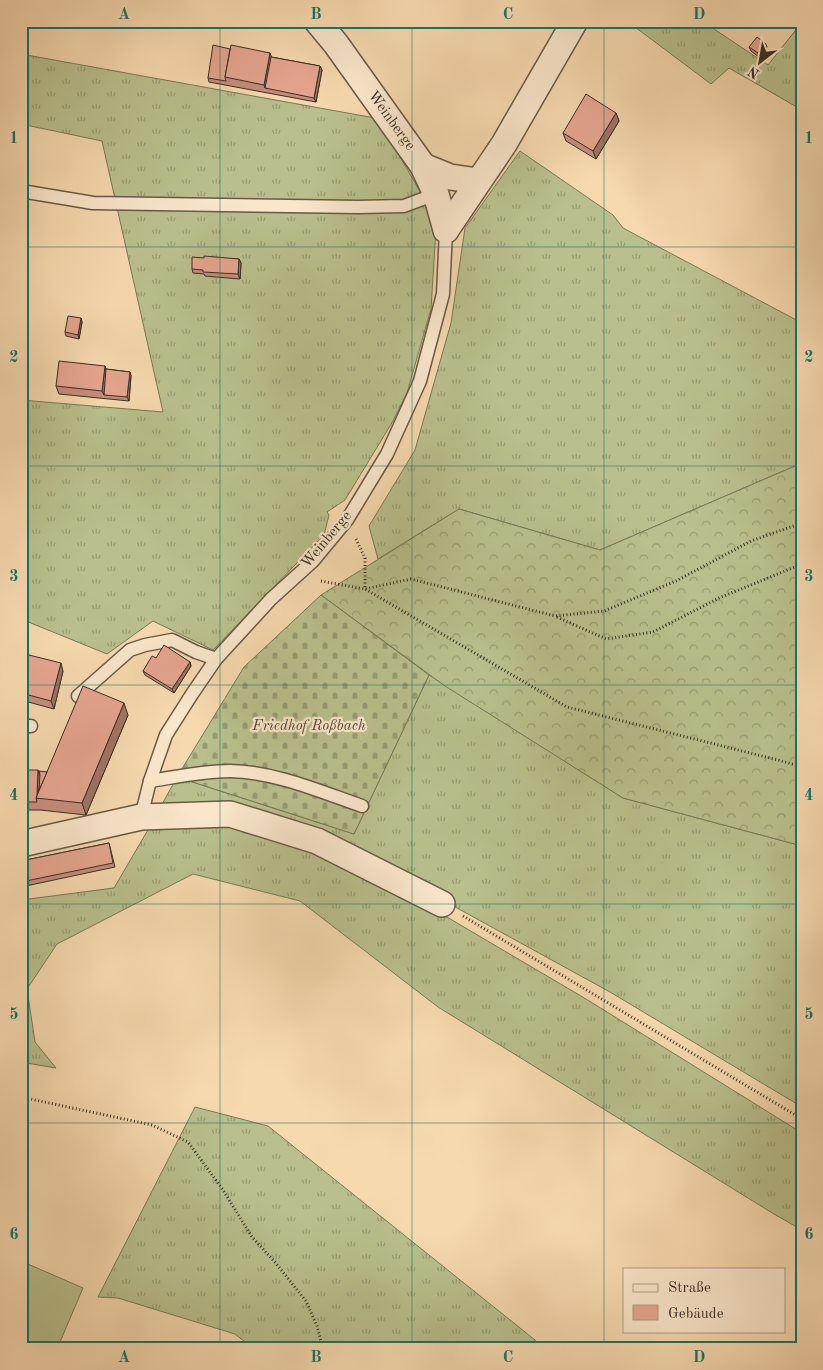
<svg xmlns="http://www.w3.org/2000/svg" width="823" height="1370" font-family="'Old Standard TT',serif">
<style>
.grass{fill:url(#grass-tufts);stroke:#787858}
.forest{fill:url(#forest-crowns);stroke:#787858}
.cemetery{fill:url(#cemetery-stones);stroke:#787858}
.pitch{fill:#b9c08d;stroke:#787858}
.lines{fill:none;stroke-linecap:round;stroke-linejoin:round}
.lane-casing{stroke:#685a47;stroke-width:15}
.street-casing{stroke:#685a47;stroke-width:28}
.path{stroke:#382f24;stroke-width:3;stroke-dasharray:1 2.5;stroke-linecap:butt}
.lane{stroke:#fae6cb;stroke-width:12}
.street{stroke:#fae6cb;stroke-width:25}
.wall{fill:#c68e7c;stroke:#382f24}
.shaded-wall{fill:#a17465;stroke:#382f24}
.building{fill:#e6a590;stroke:#382f24}
.grid{fill:none;stroke:#0f766e;stroke-width:1;stroke-opacity:0.55}
.labels{text-anchor:middle;dominant-baseline:central;stroke-width:4.5;stroke-linejoin:round;paint-order:stroke}
.street-label{font-size:15px;fill:#382f24;stroke:#fae6cb}
.park-label{font-size:15px;font-style:italic;fill:#524c39;stroke:#fae6cb}
.neatline{fill:none;stroke:#0f766e;stroke-width:2}
.grid-label{font-size:16px;text-anchor:middle;font-weight:bold;fill:#0f766e}
</style>
<defs>
<pattern id="grass-tufts" width="24" height="20" patternUnits="userSpaceOnUse" patternTransform="scale(1.25)"><rect width="24" height="20" fill="#b9c08d"/><path d="M3 7l-1-3M5 7V3M7 7l1-3M15 17l-1-3M17 17v-4M19 17l1-3" fill="none" stroke="#979c73"/></pattern>
<pattern id="forest-crowns" width="20" height="18" patternUnits="userSpaceOnUse" patternTransform="scale(1.25)"><rect width="20" height="18" fill="#b9c08d"/><path d="M2 6a3 3 0 1 1 6 0M12 15a3 3 0 1 1 6 0" fill="none" stroke="#979c73"/></pattern>
<pattern id="cemetery-stones" width="16" height="16" patternUnits="userSpaceOnUse" patternTransform="scale(1.25)"><rect width="16" height="16" fill="#b9c08d"/><path d="M2 7V4a2 2 0 0 1 4 0v3zM10 15v-3a2 2 0 0 1 4 0v3z" fill="#979c73"/></pattern>
</defs>
<rect width="100%" height="100%" fill="#f7d9af"/>
<filter id="stains"><feTurbulence type="fractalNoise" baseFrequency=".004" numOctaves="4"/><feColorMatrix values="0 0 0 0 .2 0 0 0 0 .09 0 0 0 0 .02 0 0 0 .5 -.17"/></filter>
<radialGradient id="worn" r=".72"><stop offset=".6" stop-color="#630" stop-opacity="0"/><stop offset="1" stop-color="#630" stop-opacity=".3"/></radialGradient>
<g class="grass">
<path d="M627 21H702L768 65 802 22V110L729 68 711 84Z"/>
<path d="M21 54 375 118 392 143 429 207 436 229 431 309 407 393 393 421 345 500 327 512 329 515 324 535 213 650 153 621 107 654 21 619V400L163 412 102 141 21 124Z"/>
<path d="M520 151 613 215 623 228 802 323V463L600 550 459 509 378 559 369 526 415 450 451 323 465 228Z"/>
<path d="M429 675 623 798 802 846V1107L610 992 346 847 160 808 177 777 354 834Z"/>
<path d="M152 823H227L310 848 435 910 586 999 802 1133V1230L774 1214 438 1007 300 901 193 874 57 944 27 989 35 1042 56 1068 21 1062V900L114 888Z"/>
<path d="M195 1107 268 1126 535 1340 540 1349H254L235 1334 118 1298 98 1297Z"/>
</g>
<path class="forest" d="M802 463V846L623 798 445 686 321 595 459 509 600 550Z"/>
<path class="cemetery" d="M321 595 429 675 354 834 177 777 244 667Z"/>
<path class="pitch" d="M21 1261 83 1288 57 1349H37L21 1342Z"/>
<g class="lines">
<g class="lane-casing">
<g id="lane">
<path d="M21 191 93 203 358 207 404 206 436 194"/>
<path d="M78 696 130 650 145 645 172 640 196 652 216 659"/>
<path d="M21 726H31"/>
<path d="M150 781C176 777 203 771 230 771 276 772 319 791 362 806"/>
<path d="M141 817 150 781 166 735 192 694 216 659 271 599 313 561 347 520 387 454 420 381 443 294 446 230"/>
</g>
</g>
<g class="street-casing">
<g id="street">
<path d="M317 21 336 44 423 166 436 194 446 230"/>
<path d="M423 166 450 177 478 181"/>
<path d="M446 230 504 144 575 21"/>
<path d="M21 844 141 817 230 814 317 841 442 904"/>
</g>
</g>
<g class="path">
<path d="M356 539 365 558V589L567 707 778 760 802 767"/>
<path d="M321 581 365 589 411 579 555 616 604 611 676 581 751 541 802 523"/>
<path d="M557 617 606 639 653 632 719 598 802 564"/>
<path d="M463 916 802 1119"/>
<path d="M21 1097 152 1125 188 1142 223 1190 252 1237 274 1261 306 1301 317 1326 323 1349"/>
</g>
<use href="#lane" class="lane"/>
<use href="#street" class="street"/>
</g>
<g class="wall">
<path d="M177 21H209V23Z"/>
<path d="M765 43 767 47 759 57 751 51 749 47Z"/>
<path d="M230 49 270 53 271 57 320 66 322 70 316 102 209 82 208 78Z"/>
<path d="M616 113 619 121 596 159 566 141 563 133Z"/>
<path d="M204 258 239 259 241 263 240 279 205 276 204 274 193 273 192 269Z"/>
<path d="M81 318 82 322 79 339 66 336 65 332Z"/>
<path d="M105 366 106 369 130 372 131 376 129 401 59 394 56 386Z"/>
<path d="M21 653 63 671 54 709 21 700Z"/>
<path d="M156 658 190 662 191 666 174 693 145 675 143 671Z"/>
<path d="M128 715 86 815 40 810H21V770L47 772Z"/>
<path d="M109 843 115 867 21 887V861Z"/>
</g>
<g class="shaded-wall">
<path d="M765 43 767 47 759 57 758 53Z"/>
<path d="M270 53 273 61 265 88 264 85Z"/>
<path d="M320 66 322 70 316 102 314 98Z"/>
<path d="M616 113 619 121 596 159 593 151Z"/>
<path d="M239 259 241 263 240 279 238 274Z"/>
<path d="M81 318 82 322 79 339 78 335Z"/>
<path d="M105 366 107 374 104 395 102 391Z"/>
<path d="M130 372 131 376 129 401 127 397Z"/>
<path d="M190 662 191 666 174 693 172 689Z"/>
<path d="M61 663 63 671 54 709 51 701Z"/>
<path d="M124 703 128 715 86 815 82 803Z"/>
<path d="M38 770 41 778 37 799Z"/>
</g>
<g class="building">
<path d="M757 37 765 43 758 53 749 47Z"/>
<path d="M213 45 230 49 225 77 226 81 208 78Z"/>
<path d="M231 45 270 53 264 85 225 77Z"/>
<path d="M271 57 320 66 314 98 265 88Z"/>
<path d="M586 94 616 113 593 151 563 133Z"/>
<path d="M204 256 239 259 238 274 203 272V270L192 269V257L204 258Z"/>
<path d="M68 316 81 318 78 335 65 332Z"/>
<path d="M59 361 105 366 102 391 56 386Z"/>
<path d="M106 369 130 372 127 397 104 395Z"/>
<path d="M164 645 190 662 172 689 143 671 152 656 156 658Z"/>
<path d="M21 653 61 663 51 701 21 693Z"/>
<path d="M83 686 124 703 82 803 36 798Z"/>
<path d="M21 770H38L37 795 36 798 37 802H21Z"/>
<path d="M39 771 47 772 39 790 40 774Z"/>
<path d="M109 843 113 863 21 882V861Z"/>
</g>
<path class="grid" d="M220 21V1349M412 21V1349M604 21V1349M21 247H802M21 466H802M21 685H802M21 904H802M21 1123H802"/>
<g class="labels">
<g class="street-label">
<text transform="translate(391 121) rotate(54)">Weinberge</text>
<text transform="translate(327 540) rotate(-50)">Weinberge</text>
</g>
<g class="park-label">
<text x="309" y="726">Friedhof Roßbach</text>
</g>
</g>
<rect width="823" height="1370" fill="none" stroke="#f7d9af" stroke-width="55"/>
<rect x="623" y="1268" width="162" height="65" fill="#fae6cb" stroke="#ac9d88"/>
<rect x="633" y="1284" width="25" height="8" fill="#fae6cb" stroke="#ac9d88"/>
<text x="668" y="1292" font-size="15" fill="#382f24">Straße</text>
<rect x="633" y="1305" width="25" height="15" fill="#e6a590" stroke="#ac9d88"/>
<text x="668" y="1318" font-size="15" fill="#382f24">Gebäude</text>
<g transform="translate(760 62) rotate(211)" stroke="#fae6cb" stroke-width="4" paint-order="stroke">
<path d="M0-4L9 19L0 12L-9 19Z" fill="#382f24"/>
<text y="-8" font-size="14" font-weight="bold" text-anchor="middle" fill="#382f24">N</text>
</g>
<rect x="28" y="28" width="768" height="1314" class="neatline"/>
<g class="grid-label">
<text x="124" y="19">A</text>
<text x="316" y="19">B</text>
<text x="508" y="19">C</text>
<text x="699" y="19">D</text>
<text x="14" y="143">1</text>
<text x="809" y="143">1</text>
<text x="14" y="362">2</text>
<text x="809" y="362">2</text>
<text x="14" y="581">3</text>
<text x="809" y="581">3</text>
<text x="14" y="800">4</text>
<text x="809" y="800">4</text>
<text x="14" y="1019">5</text>
<text x="809" y="1019">5</text>
<text x="14" y="1239">6</text>
<text x="809" y="1239">6</text>
<text x="124" y="1362">A</text>
<text x="316" y="1362">B</text>
<text x="508" y="1362">C</text>
<text x="699" y="1362">D</text>
</g>
<rect width="100%" height="100%" filter="url(#stains)"/>
<rect width="100%" height="100%" fill="url(#worn)"/>
</svg>
